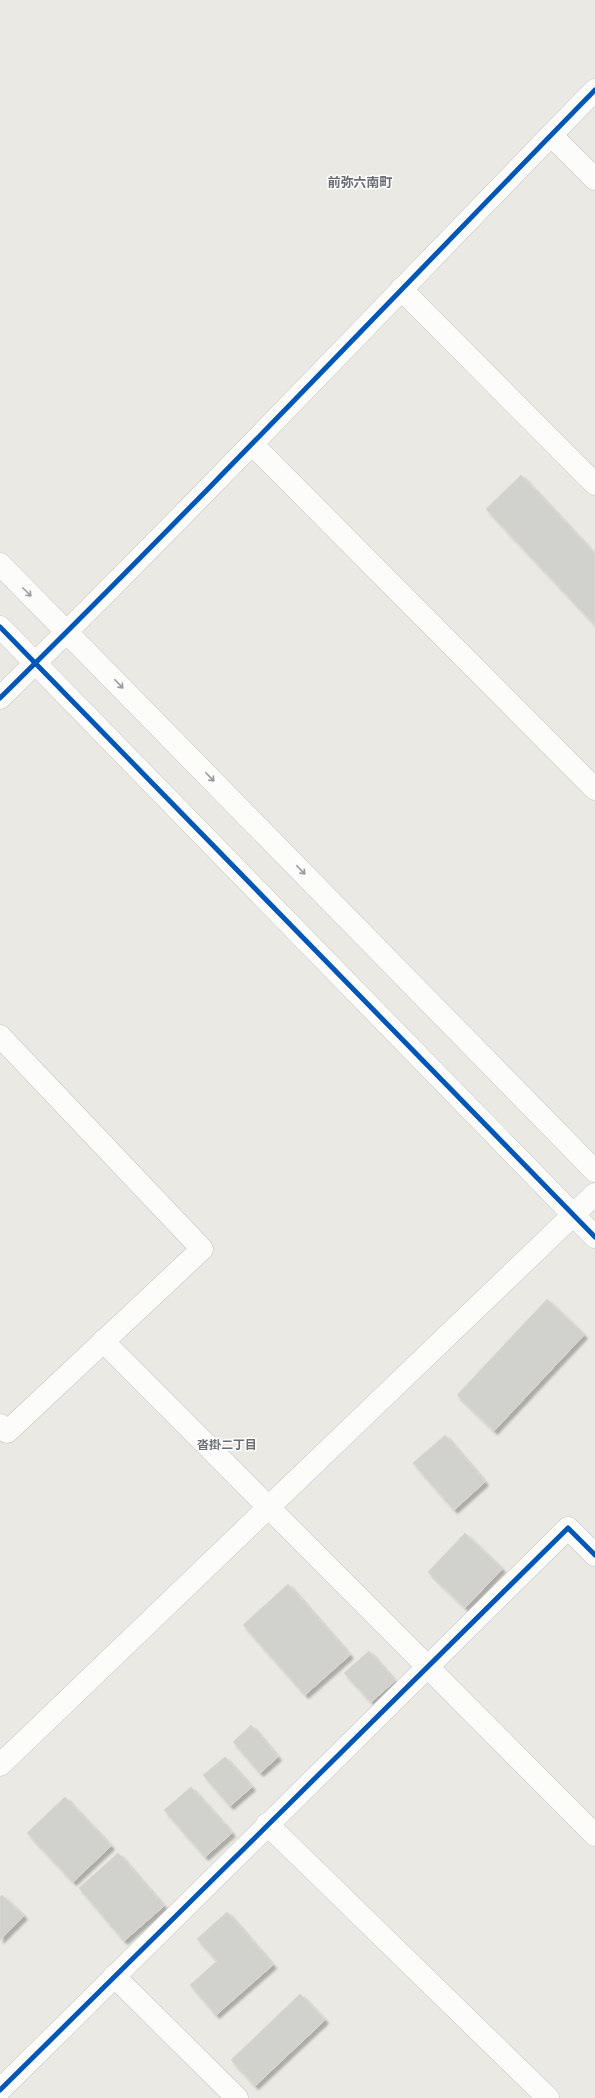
<svg xmlns="http://www.w3.org/2000/svg" width="595" height="2098" font-family="'Golos Text','Noto Sans JP',sans-serif">
<style>
.building{fill:#d1d1cd;stroke:#dad8d2;filter:url(#shadow)}
.lines{fill:none;stroke-linecap:round;stroke-linejoin:round}
.street-casing{stroke:#c6c5c5;stroke-width:23}
.secondary-casing{stroke:#c8c8c8;stroke-width:23}
.street{stroke:#fcfcfb;stroke-width:22}
.secondary{stroke:#fcfcfb;stroke-width:22}
.cycleway-casing{stroke:#fff;stroke-width:8}
.cycleway{stroke:#0057b8;stroke-width:5}
.oneway{stroke:#9a9b9f}
.labels{text-anchor:middle;dominant-baseline:central;stroke-width:3;stroke-linejoin:round;paint-order:stroke}
.neighbourhood-label{font-size:12px;font-weight:bold;fill:#6a6d74;stroke:#fff}
.quarter-label{font-size:13px;font-weight:bold;fill:#6a6d74;stroke:#fff}
</style>
<defs>
<filter id="shadow"><feDropShadow dx="3.5" dy="3.5" stdDeviation="1" flood-color="#0004"/></filter>
</defs>
<rect width="100%" height="100%" fill="#eae9e3"/>
<g class="building">
<path d="M521 475 595 554V625L486 509Z"/>
<path d="M547 1299 584 1335 494 1431 457 1395Z"/>
<path d="M445 1435 485 1482 454 1510 413 1463Z"/>
<path d="M465 1533 502 1569 465 1608 428 1572Z"/>
<path d="M288 1584 350 1655 305 1695 243 1625Z"/>
<path d="M369 1651 395 1681 371 1702 344 1673Z"/>
<path d="M251 1725 278 1757 260 1773 233 1742Z"/>
<path d="M225 1757 252 1787 230 1806 203 1775Z"/>
<path d="M191 1787 232 1833 205 1857 164 1810Z"/>
<path d="M65 1797 111 1846 73 1882 27 1833Z"/>
<path d="M118 1853 164 1906 124 1941 79 1888Z"/>
<path d="M2 1895 24 1916 0 1940V1897Z"/>
<path d="M227 1912 273 1965 216 2015 190 1985 217 1961 197 1939Z"/>
<path d="M300 1994 325 2020 255 2086 231 2060Z"/>
</g>
<g class="lines">
<g class="street-casing">
<g id="street">
<path d="M551 135 595 179"/>
<path d="M401 289 595 484"/>
<path d="M253 445 595 789"/>
<path d="M0 698C202 499 397 293 595 90"/>
<path d="M0 1036 202 1249 7 1432 0 1425"/>
<path d="M103 1341 595 1835"/>
<path d="M267 1824 548 2098"/>
<path d="M114 1976 237 2098"/>
<path d="M0 2090 568 1528 595 1555"/>
</g>
</g>
<g class="secondary-casing">
<g id="secondary">
<path d="M0 564 595 1171"/>
<path d="M0 627 595 1237"/>
<path d="M0 1765 595 1194"/>
</g>
</g>
<use href="#street" class="street"/>
<use href="#secondary" class="secondary"/>
<g class="cycleway-casing">
<g id="cycleway">
<path d="M0 627 595 1237"/>
<path d="M0 698C202 499 397 293 595 90"/>
<path d="M0 2090 568 1528 595 1555"/>
</g>
</g>
<use href="#cycleway" class="cycleway"/>
</g>
<defs><path id="oneway-shaft" d="M-6 0H5M1.5-3L5.5 0L1.5 3" fill="none" stroke-width="1.6" stroke-linecap="round" stroke-linejoin="round"/></defs>
<g class="oneway">
<use href="#oneway-shaft" transform="translate(27 592) rotate(45)"/>
<use href="#oneway-shaft" transform="translate(119 684) rotate(46)"/>
<use href="#oneway-shaft" transform="translate(210 777) rotate(46)"/>
<use href="#oneway-shaft" transform="translate(301 870) rotate(46)"/>
</g>
<g class="labels">
<g class="neighbourhood-label">
<text x="227" y="1444">沓掛二丁目</text>
</g>
<g class="quarter-label">
<text x="360" y="182">前弥六南町</text>
</g>
</g>
</svg>
